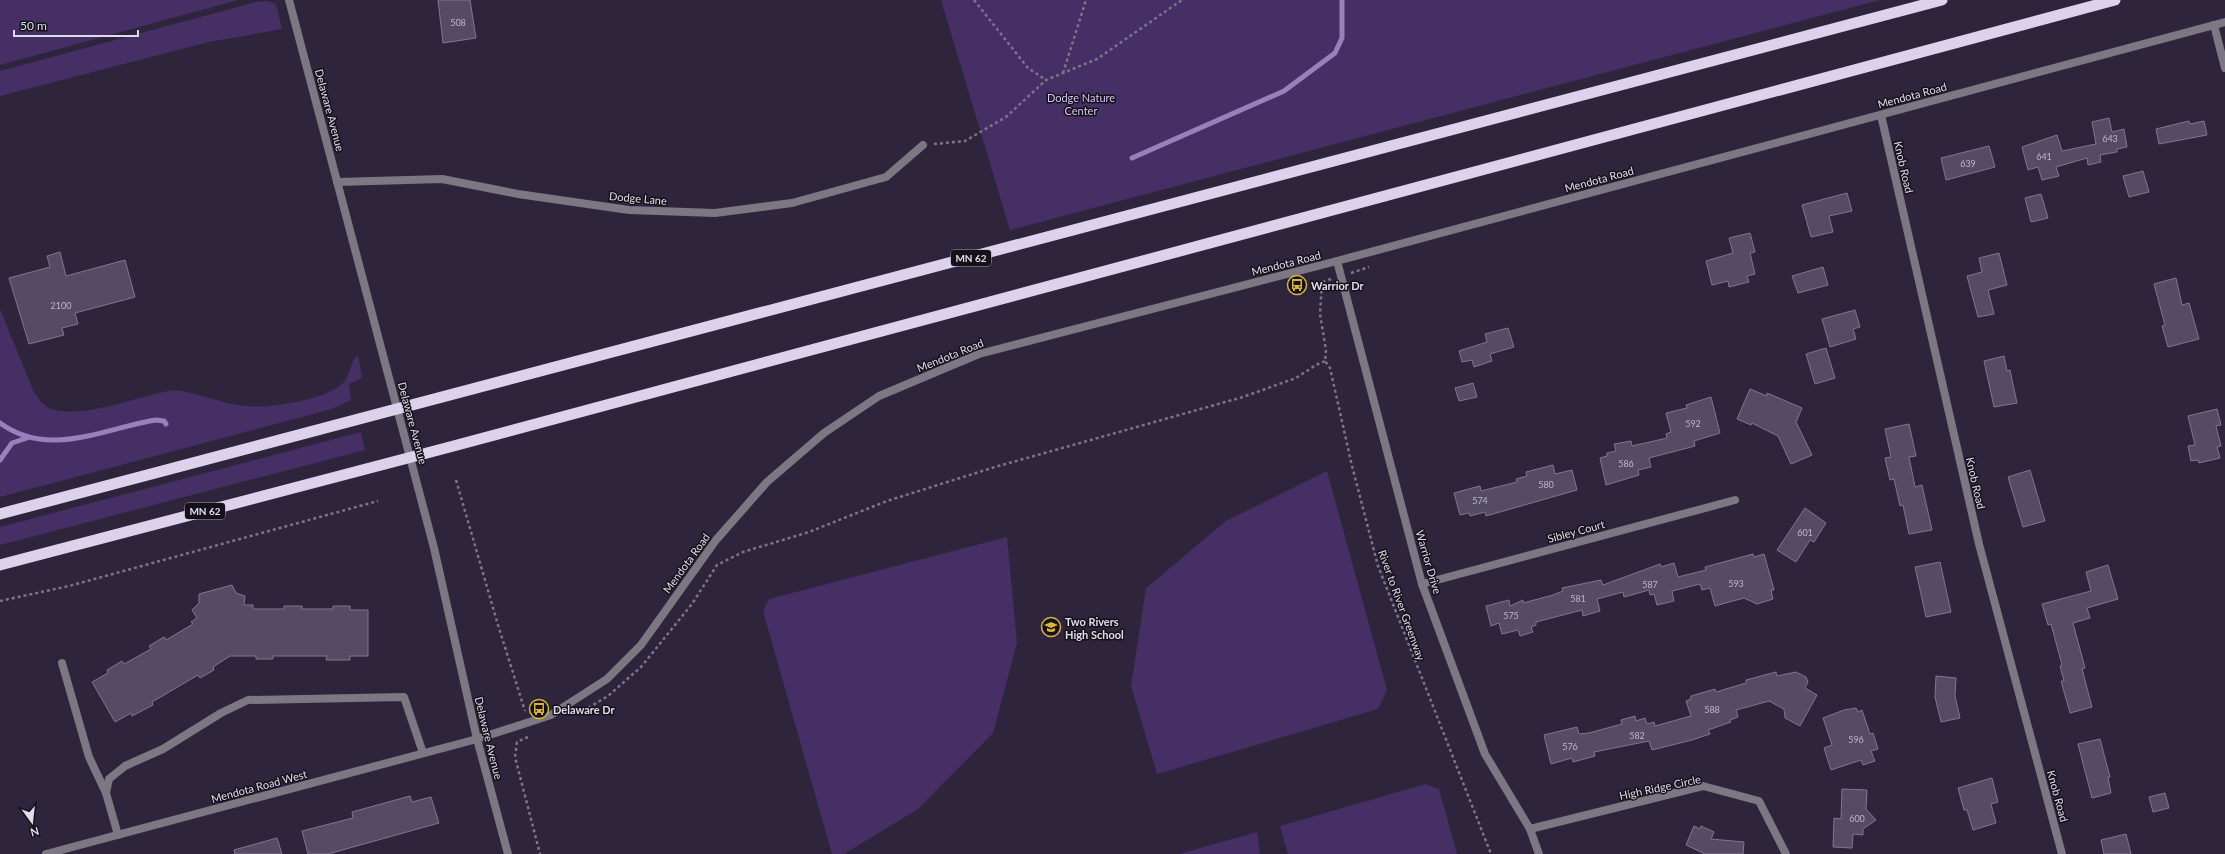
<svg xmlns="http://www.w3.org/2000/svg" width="2225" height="854" font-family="Lato,sans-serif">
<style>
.green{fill:#452f64}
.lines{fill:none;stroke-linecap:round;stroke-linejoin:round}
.stream{stroke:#9881bb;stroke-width:5}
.building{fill:#554b65;stroke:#807692}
.path{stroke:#7c7589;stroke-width:2.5;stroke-dasharray:3 3;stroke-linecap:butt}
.service{stroke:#7b7783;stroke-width:8}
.minor{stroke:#7b7783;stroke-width:8}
.tertiary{stroke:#7b7783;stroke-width:8}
.trunk{stroke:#dcd2ec;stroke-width:11}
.labels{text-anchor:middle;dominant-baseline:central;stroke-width:3;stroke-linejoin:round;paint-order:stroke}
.number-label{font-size:9px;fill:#bdb7c9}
.shield{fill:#15111b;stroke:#a39eac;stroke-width:1}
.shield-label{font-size:10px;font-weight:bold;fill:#e0dbea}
.street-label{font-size:11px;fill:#e0dbea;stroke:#15111b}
.park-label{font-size:11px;fill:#d7c8f2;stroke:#15111b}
.poi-label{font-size:11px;font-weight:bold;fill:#e0dbea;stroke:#15111b;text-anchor:start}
</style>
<rect width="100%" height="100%" fill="#2e253d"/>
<g class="green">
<path d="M0 0H238L0 65Z"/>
<path d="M941 0H1880L1010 230Z"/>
<path d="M266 1 276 4 282 29 209 42 0 96V71L256 2Z"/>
<path d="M0 309 33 390C38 398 43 406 52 409 80 420 143 395 173 390 198 392 221 404 245 406 268 409 324 400 342 384 351 376 349 363 358 355L362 378 349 384 351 400 332 409 0 497Z"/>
<path d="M361 432 365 450 0 545V527Z"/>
<path d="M1327 471 1387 690 1378 709 1157 774 1131 686 1146 588 1226 521Z"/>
<path d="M1007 537 1017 643 993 733 918 809 844 854H832L763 611 769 599Z"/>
<path d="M1426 784 1439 789 1457 854H1288L1280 826Z"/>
<path d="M1257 832 1260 854H1179Z"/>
</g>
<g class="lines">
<g class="stream">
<path d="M1132 158 1284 91 1335 53 1342 38V0"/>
<path d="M0 423C49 459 104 428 156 420L164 421 166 424"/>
<path d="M0 460 12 443 27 438"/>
</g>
</g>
<g class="building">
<path d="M438 0H470L476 38 443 43Z"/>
<path d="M2109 118 2112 132 2124 129 2127 147 2117 149V152L2100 155 2101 162 2088 165 2087 158 2056 167 2059 176 2042 180 2038 167 2028 170 2022 147 2057 135 2062 151 2096 144 2092 122Z"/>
<path d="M2189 121 2190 124 2204 121 2207 135 2159 144 2156 129Z"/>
<path d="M1989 146 1995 167 1946 180 1941 158Z"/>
<path d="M2143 171 2149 192 2129 197 2123 176Z"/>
<path d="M1847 193 1852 211 1829 216 1833 232 1811 237 1802 205Z"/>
<path d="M2041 194 2048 218 2031 222 2025 198Z"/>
<path d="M1750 233 1755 252 1750 253 1755 274 1747 276 1749 282 1729 287 1728 281 1712 285 1706 261 1733 253 1729 238Z"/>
<path d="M60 252 66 276 125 260 135 297 75 313 78 324 62 328 64 335 29 344 9 278 50 267 47 256Z"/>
<path d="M1999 253 2007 285 1988 290 1994 314 1978 317 1967 276 1982 272 1979 258Z"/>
<path d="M1823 267 1828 285 1798 293 1792 276Z"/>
<path d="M2176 278 2182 305 2189 303 2199 339 2168 347 2162 326 2165 325 2154 284Z"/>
<path d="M1855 310 1860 327 1853 329 1856 339 1830 347 1822 319Z"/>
<path d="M1508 328 1514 347 1490 354 1492 361 1474 367 1472 360 1462 362 1459 351 1487 342 1485 334Z"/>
<path d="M1826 348 1835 378 1815 384 1806 354Z"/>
<path d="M2004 356 2007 371 2010 370 2017 403 1994 407 1984 361Z"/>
<path d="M1473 383 1477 397 1459 401 1455 388Z"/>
<path d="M1750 389 1767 396V393L1802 408 1796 422 1812 455 1791 464 1778 436 1752 423 1751 425 1737 419Z"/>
<path d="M1711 397 1720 433 1694 441 1695 446 1649 458 1651 467 1638 470 1639 475 1606 485 1600 458 1607 456V453L1616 451 1614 444 1631 441 1632 446 1667 438 1666 434 1671 432 1666 413 1687 408 1686 405Z"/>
<path d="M2217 409 2221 425 2216 426 2221 446 2217 447 2220 458 2199 463 2198 460 2191 461 2188 446 2195 445 2188 416Z"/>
<path d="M1909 424 1916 456 1909 457 1915 487 1922 485 1932 530 1909 534 1903 505 1900 506 1894 479 1890 480 1885 458 1891 457 1885 429Z"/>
<path d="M1553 465 1555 474 1572 470 1577 490 1486 516 1485 512 1470 516 1469 513 1460 515 1454 493 1480 486 1481 491 1517 482 1516 479 1527 476 1526 472Z"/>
<path d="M2030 470 2045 521 2023 527 2008 477Z"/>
<path d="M1805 508 1826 523 1814 542 1810 540 1796 562 1777 550Z"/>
<path d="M1753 554 1754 557 1764 554 1774 590H1771L1773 599 1757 604 1744 598 1715 606 1710 588 1702 590 1700 584 1672 591 1674 601 1657 605 1654 594 1650 595 1649 590 1624 597 1623 592 1597 599 1600 611 1583 616 1582 610 1536 622V625L1531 627 1533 632 1520 636 1518 630 1502 634 1499 623 1491 626 1486 606 1509 600 1510 606 1523 600V603L1553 595 1563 591 1562 588 1601 580 1603 585 1660 564 1661 567 1674 563 1678 577 1706 570 1705 567Z"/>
<path d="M1940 562 1951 612 1926 617 1915 567Z"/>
<path d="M2108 565 2118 599 2087 608 2090 618 2073 623 2085 668 2082 669 2092 707 2070 713 2061 681H2064L2060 666 2062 665 2051 624 2048 625 2042 604 2091 591 2086 572Z"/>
<path d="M232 585 236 593 245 596 244 605H253V609H284V606H302V609H333V606H350V610H368V656H350V660H326L327 656H273V659H256V656H230L213 667 214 670 200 678 198 675 152 702 153 705 132 716 131 713 115 722 92 682 108 673 107 670 122 661 124 664 151 649 149 646 164 637 166 640 193 624 191 622 197 618 192 610 199 603V594Z"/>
<path d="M1776 672 1777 676 1796 672 1806 677 1808 682 1805 688 1817 695 1800 726 1785 718 1784 709 1769 701 1736 710 1738 717 1730 720 1731 722 1708 730 1710 734 1692 740 1652 750 1649 741 1594 752 1595 756 1573 762 1572 758 1551 764 1544 735 1577 727 1579 734 1589 733 1622 724 1621 720 1635 716 1636 721 1645 718 1647 724 1654 722 1655 726 1691 716 1686 701 1691 699V696L1715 689 1716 692 1746 683V680Z"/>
<path d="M1936 676 1956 678 1955 696 1960 718 1941 722 1935 697Z"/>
<path d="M1856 708 1858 712 1862 710 1870 734 1873 733 1878 749 1871 751 1875 761 1863 765 1861 760 1831 770 1824 748 1832 745 1823 718 1844 710Z"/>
<path d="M2100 739 2110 777H2108L2111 793 2092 798 2078 744Z"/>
<path d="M1992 778 1998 802 1991 804 1996 823 1973 830 1967 810H1964L1958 788Z"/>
<path d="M1842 789 1867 790 1866 809 1876 820 1863 829V835L1853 834 1852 848 1833 847 1834 818 1841 819Z"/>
<path d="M2165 793 2169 808 2153 812 2149 797Z"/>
<path d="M410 796 412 802 431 797 439 823 328 854H308L302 831 353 818 352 812Z"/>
<path d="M1694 826 1700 829 1701 826 1714 832 1711 839 1744 842 1743 854H1705L1686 845Z"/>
<path d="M2126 834 2131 854H2104L2101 840Z"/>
<path d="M277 838 282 854H235L234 850Z"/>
</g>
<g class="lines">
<g class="path">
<path d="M974 0 1028 68 1046 80"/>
<path d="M1063 73 1086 0"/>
<path d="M934 144 965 141 1006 117 1046 80 1097 59 1182 0"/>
<path d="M1351 273 1369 267"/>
<path d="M1331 279 1322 282 1320 314 1326 350 1325 361 1330 368 1352 466 1378 566 1491 854"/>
<path d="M456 480 498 625 525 711"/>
<path d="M0 601 69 586 378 501"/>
<path d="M578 714 608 696 641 667 692 604 717 565 743 552 809 532 887 501 995 467 1243 397 1296 378 1316 365 1325 361"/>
<path d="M528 737 517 742 515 757 540 854"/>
</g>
<g class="service">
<path d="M62 663 89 757 106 793"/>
<path d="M118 835 106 793 109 779 125 766 163 749 221 713 248 700 404 697 423 753"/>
</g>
<g class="minor">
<path d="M2214 25 2225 68"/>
<path d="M1881 115 1979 544 2062 854"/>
<path d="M337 182 442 179 518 194 629 210 715 213 792 203 886 177 923 145"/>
<path d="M1337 261 1422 584 1485 754 1530 829 1539 854"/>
<path d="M1422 584 1735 500"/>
<path d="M1530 829 1703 786 1759 801 1786 854"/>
</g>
<g class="tertiary">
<path d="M289 0 434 548 477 739 508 854"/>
<path d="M46 854 477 739 551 715 607 679 641 645 716 540 767 482 824 433 879 396 979 354 1337 261 2225 22"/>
</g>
<g class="trunk">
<path d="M0 514 1942 0"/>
<path d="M0 565 446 448 2115 0"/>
</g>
</g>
<defs>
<g id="bus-ring" transform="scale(1)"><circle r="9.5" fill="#15111b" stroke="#d9b334" stroke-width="1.5"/><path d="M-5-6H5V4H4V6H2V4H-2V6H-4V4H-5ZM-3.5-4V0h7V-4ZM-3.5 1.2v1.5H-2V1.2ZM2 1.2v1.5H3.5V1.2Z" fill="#d9b334"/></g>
<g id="school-ring" transform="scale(1)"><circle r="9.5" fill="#15111b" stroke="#d9b334" stroke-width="1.5"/><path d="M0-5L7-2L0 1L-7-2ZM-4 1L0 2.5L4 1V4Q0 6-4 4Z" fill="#d9b334"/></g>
</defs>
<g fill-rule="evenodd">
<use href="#bus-ring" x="1297" y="285"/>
<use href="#school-ring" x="1051" y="627"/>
<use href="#bus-ring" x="539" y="709"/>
</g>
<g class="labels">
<g class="number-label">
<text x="458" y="22">508</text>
<text x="2110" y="138">643</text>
<text x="2044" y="156">641</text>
<text x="1968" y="163">639</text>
<text x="61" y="305">2100</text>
<text x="1693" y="423">592</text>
<text x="1626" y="463">586</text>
<text x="1546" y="484">580</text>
<text x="1480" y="500">574</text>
<text x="1805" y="532">601</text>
<text x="1736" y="583">593</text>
<text x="1650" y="584">587</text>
<text x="1578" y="598">581</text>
<text x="1511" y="615">575</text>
<text x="1712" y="709">588</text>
<text x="1637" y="735">582</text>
<text x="1856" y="739">596</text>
<text x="1570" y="746">576</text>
<text x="1857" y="818">600</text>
</g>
<g class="shield">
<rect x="951" y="250" width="40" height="16" rx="3"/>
<rect x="185" y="503" width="40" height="16" rx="3"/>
</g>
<g class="shield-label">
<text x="971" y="258">MN 62</text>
<text x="205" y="511">MN 62</text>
</g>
<g class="street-label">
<text transform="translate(1912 95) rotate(-15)">Mendota Road</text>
<text transform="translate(330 110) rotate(75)">Delaware Avenue</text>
<text transform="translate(1904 167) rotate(77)">Knob Road</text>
<text transform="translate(1599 179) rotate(-15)">Mendota Road</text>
<text transform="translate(638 198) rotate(5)">Dodge Lane</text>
<text transform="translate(1286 263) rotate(-14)">Mendota Road</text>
<text transform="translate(950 355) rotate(-22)">Mendota Road</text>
<text transform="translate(413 423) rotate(75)">Delaware Avenue</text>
<text transform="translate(1976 483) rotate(77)">Knob Road</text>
<text transform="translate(1576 531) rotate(-15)">Sibley Court</text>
<text transform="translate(1429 562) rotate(74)">Warrior Drive</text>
<text transform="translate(686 563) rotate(-54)">Mendota Road</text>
<text transform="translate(1402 605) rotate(70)">River to River Greenway</text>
<text transform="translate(489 738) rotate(76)">Delaware Avenue</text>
<text transform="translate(259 786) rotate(-15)">Mendota Road West</text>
<text transform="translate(1660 787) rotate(-12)">High Ridge Circle</text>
<text transform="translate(2058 796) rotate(75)">Knob Road</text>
</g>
<g class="park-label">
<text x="1081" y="97">Dodge Nature<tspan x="1081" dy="13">Center</tspan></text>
</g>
<g class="poi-label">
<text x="1311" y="285">Warrior Dr</text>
<text x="1065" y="621">Two Rivers<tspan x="1065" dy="13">High School</tspan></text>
<text x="553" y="709">Delaware Dr</text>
</g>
</g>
<g transform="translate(32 822) rotate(165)" stroke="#15111b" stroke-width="3" paint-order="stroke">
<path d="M0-3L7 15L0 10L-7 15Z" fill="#e0dbea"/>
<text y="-6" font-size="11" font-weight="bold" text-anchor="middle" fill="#e0dbea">N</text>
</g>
<path d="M14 30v6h124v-6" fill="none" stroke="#e0dbea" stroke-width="2"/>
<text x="20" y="30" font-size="12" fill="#e0dbea" stroke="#15111b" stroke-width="3" paint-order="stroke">50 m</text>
</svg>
